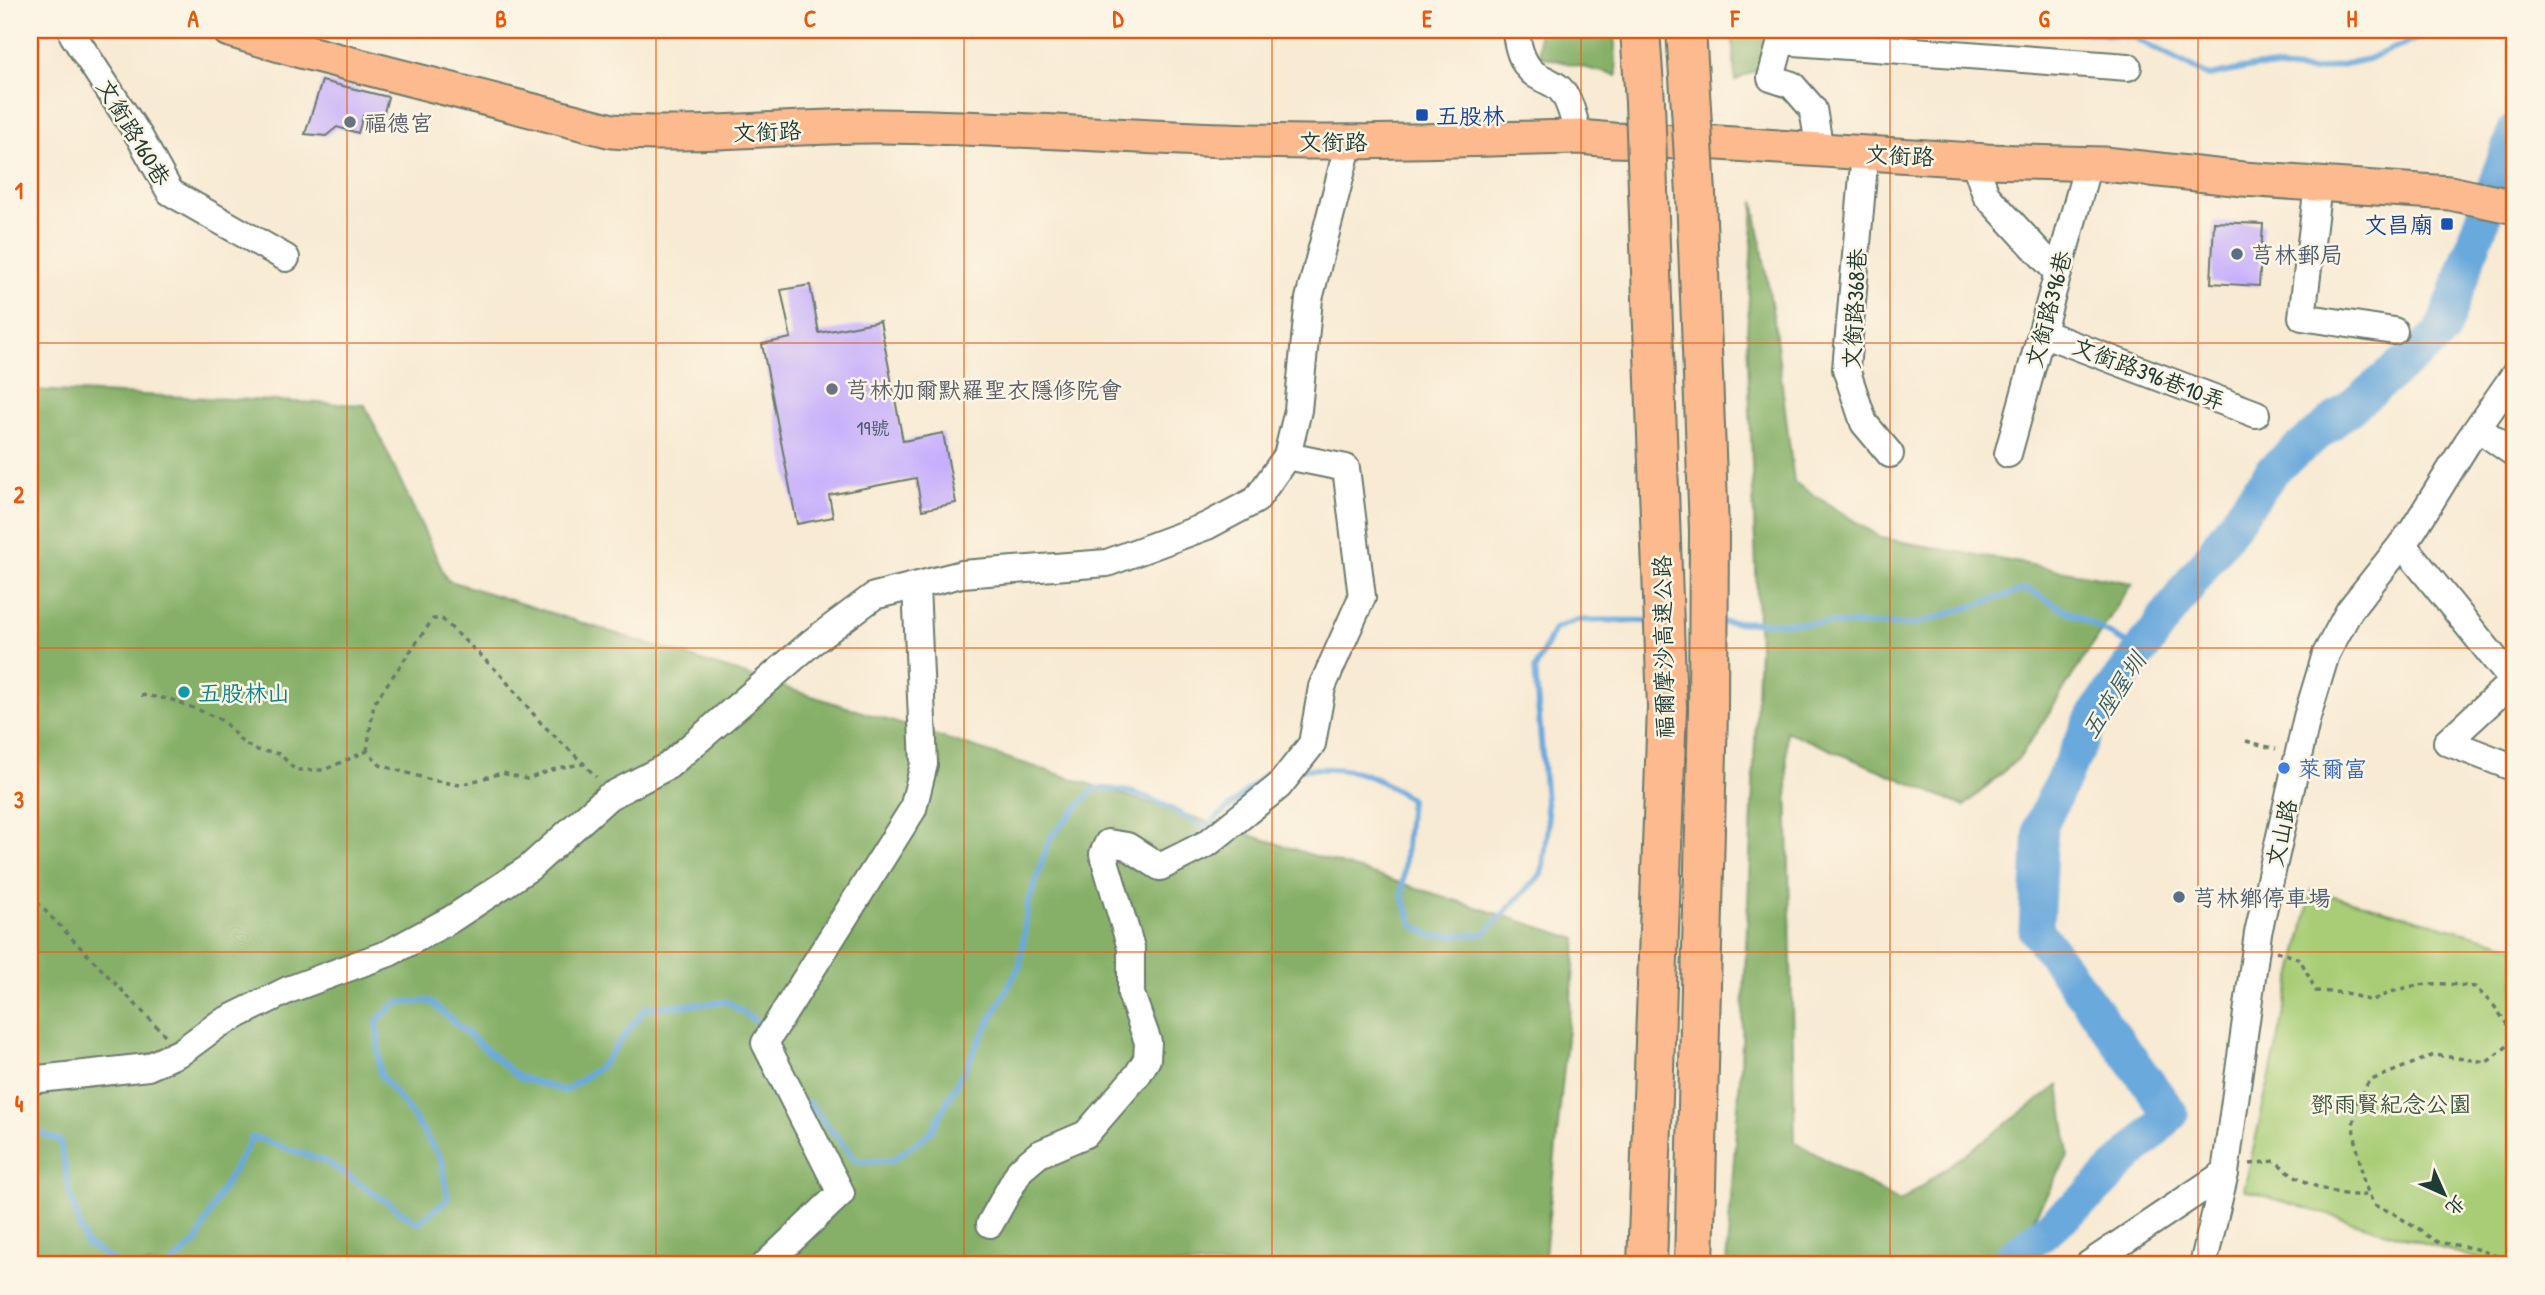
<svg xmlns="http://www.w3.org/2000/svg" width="2545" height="1295" font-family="'Patrick Hand','LXGW WenKai TC',sans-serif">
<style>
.green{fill:#a8cd76;stroke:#648555;stroke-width:2}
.forest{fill:#86b067;stroke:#52764e;stroke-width:2}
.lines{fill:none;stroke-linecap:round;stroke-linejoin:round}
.stream{stroke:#69a9dc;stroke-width:6}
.river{stroke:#69a9dc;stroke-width:35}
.building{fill:#c6b0fc}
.minor-casing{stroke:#6b7a6c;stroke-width:30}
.major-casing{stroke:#6b7a6c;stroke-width:37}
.highway-casing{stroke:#6b7a6c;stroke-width:42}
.path{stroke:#6b7a6c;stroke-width:3.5;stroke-dasharray:5 5;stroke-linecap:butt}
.minor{stroke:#fff;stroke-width:26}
.major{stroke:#fcba8e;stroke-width:33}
.highway{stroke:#fcba8e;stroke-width:38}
.highway-bridge-casing{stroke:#6b7a6c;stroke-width:42;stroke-linecap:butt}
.highway-bridge{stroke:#fcba8e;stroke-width:38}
.grid{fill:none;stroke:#e8590c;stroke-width:2;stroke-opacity:0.55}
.transit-dot{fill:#1a4fb4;stroke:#fcf5e5;stroke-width:2.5}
.worship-dot{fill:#6b7280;stroke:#fcf5e5;stroke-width:2.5}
.service-dot{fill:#5c6f8a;stroke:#fcf5e5;stroke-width:2.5}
.culture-dot{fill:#0f9aa8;stroke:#fcf5e5;stroke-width:2.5}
.shop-dot{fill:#3f7fe0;stroke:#fcf5e5;stroke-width:2.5}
.labels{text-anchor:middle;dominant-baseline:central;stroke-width:5;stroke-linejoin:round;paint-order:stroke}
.number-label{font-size:19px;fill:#495a66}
.transit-label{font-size:23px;fill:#164399;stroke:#fcf5e5;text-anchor:start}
.worship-label{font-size:23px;fill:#5b616d;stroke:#fcf5e5;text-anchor:start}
.street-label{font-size:23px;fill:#1f3d34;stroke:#fcf5e5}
.service-label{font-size:23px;fill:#4e5e75;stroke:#fcf5e5;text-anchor:start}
.culture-label{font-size:23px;fill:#0d838f;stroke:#fcf5e5;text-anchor:start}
.shop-label{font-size:23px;fill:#366cbe;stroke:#fcf5e5;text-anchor:start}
.park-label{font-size:23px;fill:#3a5a41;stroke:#fcf5e5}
.water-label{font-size:24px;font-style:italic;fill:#355d66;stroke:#fcf5e5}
.neatline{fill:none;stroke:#e8590c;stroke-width:2.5}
.grid-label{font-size:23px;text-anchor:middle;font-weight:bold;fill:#e8590c}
</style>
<rect width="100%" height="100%" fill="#fcf5e5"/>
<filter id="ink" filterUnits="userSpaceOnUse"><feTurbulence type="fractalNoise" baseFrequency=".0143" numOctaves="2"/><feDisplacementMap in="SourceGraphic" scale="14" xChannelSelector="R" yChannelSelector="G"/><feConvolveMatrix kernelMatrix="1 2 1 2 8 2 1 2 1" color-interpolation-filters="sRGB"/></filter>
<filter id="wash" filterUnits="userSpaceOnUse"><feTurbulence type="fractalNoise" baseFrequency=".00686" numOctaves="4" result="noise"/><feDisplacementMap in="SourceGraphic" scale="28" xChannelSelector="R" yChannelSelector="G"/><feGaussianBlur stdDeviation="1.57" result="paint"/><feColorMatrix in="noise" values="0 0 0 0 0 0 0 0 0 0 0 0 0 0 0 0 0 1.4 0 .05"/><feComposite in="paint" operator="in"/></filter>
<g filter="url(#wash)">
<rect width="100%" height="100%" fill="#f8ead3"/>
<path class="green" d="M2312 890 2515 946V1265H2499L2244 1190Z"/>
<g class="forest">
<path d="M1538 30H1614L1617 76 1540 56Z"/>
<path d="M1732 30H1769L1770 63 1735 81Z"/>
<path d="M1754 201 1774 320 1794 482 1881 538 2132 583 2021 756 1964 806 1786 731 1795 1142 1900 1202 2059 1085 2069 1154 2008 1265H1726L1741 1065 1759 649 1747 333Z"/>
<path d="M30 390 365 405 447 580 1577 939 1544 1265H30Z"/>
</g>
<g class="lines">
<g class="stream">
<path d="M2072 30 2135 38 2209 76 2257 66 2313 71 2368 59 2438 30"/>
<path d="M1722 622 1913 625 2027 589 2141 651"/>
<path d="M1303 769C1354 768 1367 770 1410 799L1402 895 1413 925 1433 936 1484 934 1542 873 1548 825 1535 669 1554 629 1577 620 1651 621"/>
<path d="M808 1102 857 1161H892L931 1132 1020 965 1028 905 1050 838 1094 789C1138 786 1168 808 1206 828L1272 769H1282"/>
<path d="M30 1129 60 1141 70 1194 85 1243 119 1265"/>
<path d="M170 1265 196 1243 219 1195 253 1137 329 1163 418 1223 448 1199 442 1161 414 1118 380 1074 377 1021 396 1003 430 1001 518 1077 565 1091 601 1066 646 1008 728 1002 767 1029"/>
</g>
<path class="river" d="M2003 1265 2087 1197 2171 1114 2036 930 2041 825 2093 717 2273 470 2441 334 2515 130"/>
</g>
<g id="blocks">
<g class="building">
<path d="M322 81 388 97 382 120 363 116 358 133 337 127 326 136 305 134Z"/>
<path d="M2214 222 2263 224 2259 286 2211 283Z"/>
<path d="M810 285 819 333 880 321 903 441 943 433 956 503 922 510 916 478 829 495 833 517 797 524 762 344 791 338 781 290Z"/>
</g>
</g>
</g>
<g filter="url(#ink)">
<use href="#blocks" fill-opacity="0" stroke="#6b7a6c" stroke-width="2"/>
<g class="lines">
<g class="minor-casing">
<g id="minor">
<path d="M75 30 73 35 139 136 170 192 286 258"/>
<path d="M1516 30C1517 45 1522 66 1536 75 1544 80 1554 83 1560 89 1571 100 1574 122 1579 137"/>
<path d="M1784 30 1771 78 1792 85 1813 109 1820 151"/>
<path d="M1781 41 2128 67"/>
<path d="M1865 153 1846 369 1864 423 1890 454"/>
<path d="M1974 160 1986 195 2058 273"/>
<path d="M2318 185 2302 317 2394 331"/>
<path d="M2042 333 2256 414"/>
<path d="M2478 428 2515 454"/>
<path d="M2008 454 2088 164"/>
<path d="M2402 544 2513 681 2447 742 2515 768"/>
<path d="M30 1080 148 1067 181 1052 219 1024 288 990 389 953 450 920 529 868 608 797 668 766 811 643 874 596 962 574 1107 563 1207 526 1256 500 1287 456 1298 410 1309 299 1349 142"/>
<path d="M990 1224 1020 1170 1039 1154 1086 1134 1138 1074 1147 1059 1148 1042 1131 994V948L1103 854 1108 843 1127 846 1160 867 1208 843 1279 786 1312 744 1322 687 1362 597 1346 468 1287 456"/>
<path d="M765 1265 841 1193 765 1043 913 809 924 764 916 586"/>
<path d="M2088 1265 2225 1173"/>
<path d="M2203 1265 2225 1173 2258 933 2307 717 2326 654 2349 611 2413 530 2467 443 2515 374"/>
</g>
</g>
<g class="major-casing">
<path id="major" d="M229 30 297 50 612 131C702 138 791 125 881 126 996 127 1110 136 1225 140 1342 145 1461 139 1579 137L1613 140 1719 143 1987 161 2104 164 2243 179 2450 193 2515 207"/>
</g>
<g class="highway-casing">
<g id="highway">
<path d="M1640 30 1645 102"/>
<path d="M1686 30 1691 108"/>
<path d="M1647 1265 1667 707 1648 190"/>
<path d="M1694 1265 1708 710 1709 530 1696 194"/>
</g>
</g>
<g class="path">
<path d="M141 695 170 699 201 711 223 721 243 743 257 750 280 754 295 770H324L367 751 380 765 431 780 460 785 502 773 527 779 558 768 584 764 596 777"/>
<path d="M2246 741 2276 749"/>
<path d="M367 751 374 703 433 619H442L501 675 541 723 584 764"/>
<path d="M30 895 165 1035"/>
<path d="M2276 951 2300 959 2316 991 2346 993 2371 1001C2410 982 2433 981 2475 987L2495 1007 2515 1036"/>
<path d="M2515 1040 2487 1062 2434 1055 2369 1081 2357 1102 2353 1126 2364 1183 2374 1205 2393 1213 2437 1242 2473 1248 2502 1258 2515 1253"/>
<path d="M2250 1164 2275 1161C2302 1184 2333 1197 2369 1195"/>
</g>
<use href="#minor" class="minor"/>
<use href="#major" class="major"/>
<use href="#highway" class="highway"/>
<g class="highway-bridge-casing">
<g id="highway-bridge">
<path d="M1645 102 1648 190"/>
<path d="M1691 108 1696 194"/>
</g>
</g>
<use href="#highway-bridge" class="highway-bridge"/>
</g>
</g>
<path class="grid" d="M347 30V1265M656 30V1265M964 30V1265M1272 30V1265M1581 30V1265M1890 30V1265M2198 30V1265M30 343H2515M30 648H2515M30 952H2515"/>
<g class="transit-dot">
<rect x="1415" y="108" width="14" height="14" rx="3.5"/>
<rect x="2440" y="217" width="14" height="14" rx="3.5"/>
</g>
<g class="worship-dot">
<circle cx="350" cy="122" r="7"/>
<circle cx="832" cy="389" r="7"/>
</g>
<g class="service-dot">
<circle cx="2237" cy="254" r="7"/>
<circle cx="2179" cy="897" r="7"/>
</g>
<circle class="culture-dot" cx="184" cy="692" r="7"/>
<circle class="shop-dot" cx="2284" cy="768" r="7"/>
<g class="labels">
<g class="number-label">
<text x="873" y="428">19號</text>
</g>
<g class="transit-label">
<text x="1436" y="115">五股林</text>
<text x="2433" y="224" text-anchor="end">文昌廟</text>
</g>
<g class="worship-label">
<text x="364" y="122">福德宮</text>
<text x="846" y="389">芎林加爾默羅聖衣隱修院會</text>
</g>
<g class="street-label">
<text transform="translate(767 131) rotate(-2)">文銜路</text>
<text transform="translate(134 132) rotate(59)">文銜路160巷</text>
<text x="1333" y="141">文銜路</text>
<text transform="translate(1900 155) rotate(3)">文銜路</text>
<text transform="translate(1854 309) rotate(-87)">文銜路368巷</text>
<text transform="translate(2048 309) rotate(-75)">文銜路396巷</text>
<text transform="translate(2149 373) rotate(21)">文銜路396巷10弄</text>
<text transform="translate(1663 647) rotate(-91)">福爾摩沙高速公路</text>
<text transform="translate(2281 833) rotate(-77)">文山路</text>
</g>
<g class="service-label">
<text x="2251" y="254">芎林郵局</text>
<text x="2193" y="897">芎林鄉停車場</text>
</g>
<g class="culture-label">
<text x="198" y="692">五股林山</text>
</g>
<g class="shop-label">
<text x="2298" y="768">萊爾富</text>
</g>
<g class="park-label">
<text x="2391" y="1103">鄧雨賢紀念公園</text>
</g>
<g class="water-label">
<text transform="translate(2113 695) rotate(-57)">五座屋圳</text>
</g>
</g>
<rect width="2545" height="1295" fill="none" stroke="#fcf5e5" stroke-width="77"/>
<g transform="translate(2444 1194) rotate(135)" stroke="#fcf5e5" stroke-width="5" paint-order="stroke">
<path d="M0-5L12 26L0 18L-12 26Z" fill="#1f3d34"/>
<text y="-10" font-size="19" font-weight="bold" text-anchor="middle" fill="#1f3d34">北</text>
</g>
<rect x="38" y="38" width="2468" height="1218" class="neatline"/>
<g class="grid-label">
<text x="193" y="27">A</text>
<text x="501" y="27">B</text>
<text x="810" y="27">C</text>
<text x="1118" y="27">D</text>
<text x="1427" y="27">E</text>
<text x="1735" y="27">F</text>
<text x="2044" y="27">G</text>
<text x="2352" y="27">H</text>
<text x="19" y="199">1</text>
<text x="19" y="503">2</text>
<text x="19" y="808">3</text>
<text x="19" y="1112">4</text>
</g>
</svg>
